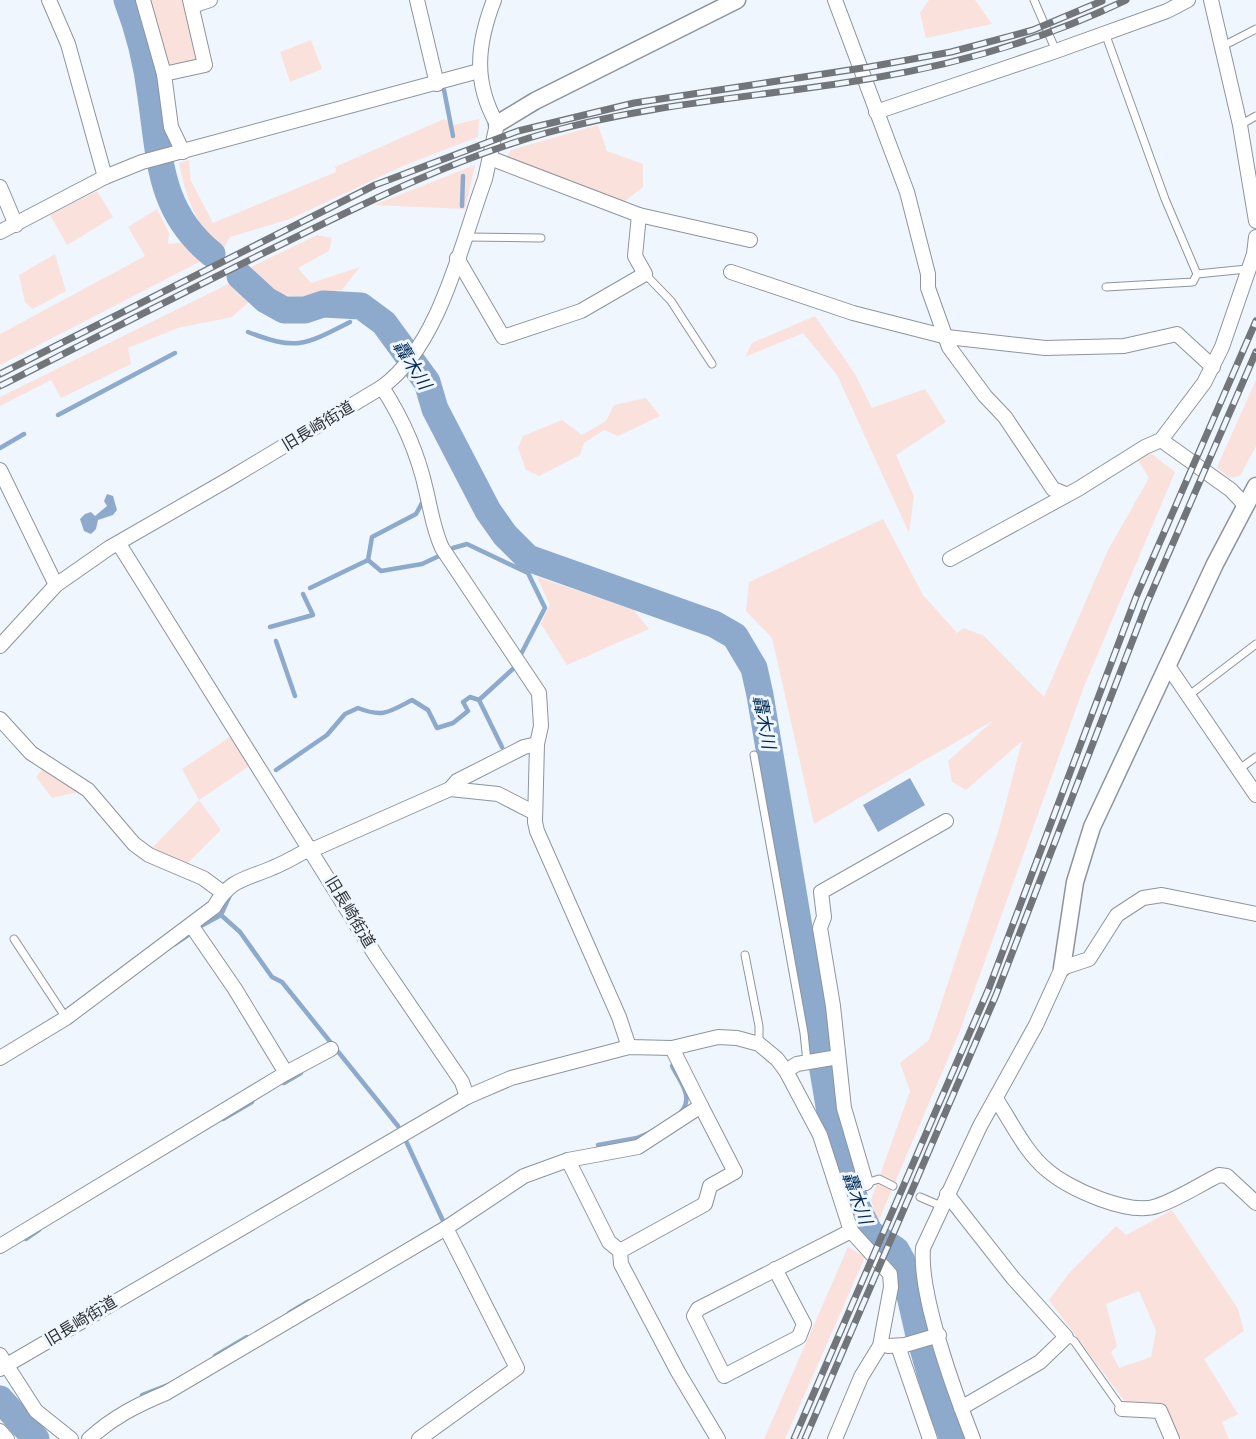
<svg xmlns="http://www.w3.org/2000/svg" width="1256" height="1439" font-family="Signika,'Noto Sans JP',sans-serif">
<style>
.green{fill:#fbe1dc;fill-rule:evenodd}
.water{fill:#8daacc}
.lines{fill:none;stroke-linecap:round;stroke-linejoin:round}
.stream{stroke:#8daacc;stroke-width:4.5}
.river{stroke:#8daacc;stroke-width:27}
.service-casing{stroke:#8e949b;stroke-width:9}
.minor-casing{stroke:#8e949b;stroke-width:16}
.tertiary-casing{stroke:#8e949b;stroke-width:19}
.service{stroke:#fff;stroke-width:7}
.minor{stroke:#fff;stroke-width:14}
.tertiary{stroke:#fff;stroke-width:16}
.rail-casing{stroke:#72767b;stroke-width:7}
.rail{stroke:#eff6fe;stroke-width:4.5;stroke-dasharray:14;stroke-linecap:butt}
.labels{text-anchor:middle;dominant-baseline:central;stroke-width:6;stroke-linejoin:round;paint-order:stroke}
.street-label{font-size:16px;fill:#2f3235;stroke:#eff6fe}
.water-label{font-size:18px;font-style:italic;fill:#012b56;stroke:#eff6fe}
</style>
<rect width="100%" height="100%" fill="#eff6fe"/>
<g class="green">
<path d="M149 0H185L200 59 168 66Z"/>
<path d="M929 0H975L992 24 926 38 920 13Z"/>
<path d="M311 40 322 69 290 82 280 52Z"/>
<path d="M444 119 453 125 479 119 478 137 405 165 290 219 230 237 223 250C195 225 187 200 179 163L189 160 191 181 213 223 336 172 335 167Z"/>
<path d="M598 125 607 151 643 164V187L620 205 504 161 511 150Z"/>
<path d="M475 165 465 209 374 205Z"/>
<path d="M97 191 113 217 67 245 50 215Z"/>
<path d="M157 209 169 233 168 244 189 242 207 258 0 365V334L145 256 128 227Z"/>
<path d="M317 235 332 238 329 251 298 268 311 283 360 267 342 290C289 299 289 303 243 271Z"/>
<path d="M55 254 66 291 33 309 25 302 19 275Z"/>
<path d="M232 282 252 299 232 317 178 328 128 348 131 364 61 398 51 380 0 406V397Z"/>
<path d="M815 316 855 374 872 408 925 389 946 422 896 455 914 496 909 533 837 375 803 333 745 357 752 343Z"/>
<path d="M1256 380V446L1240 476 1229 478 1217 467Z"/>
<path d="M646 398 660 416 618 436 604 430 584 443 580 455 539 476 526 470 518 448 523 436 562 420 582 435 606 421 614 405Z"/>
<path d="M1152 454 1175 472 1085 684 959 1033 878 1222 871 1200 910 1091 900 1063 929 1040 999 829 1022 741 966 790 952 782 948 761 994 720 814 824 772 638 746 611 749 582 883 519 923 595 957 633 964 628 984 636 1044 697 1108 550 1149 478 1136 457Z"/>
<path d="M537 577 633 609 649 629 567 665 541 624 550 605Z"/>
<path d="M230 737 249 766 199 800 221 830 188 863 151 849 199 800 182 769Z"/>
<path d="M44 767 82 791 52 798 36 777Z"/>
<path d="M1172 1210 1238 1309 1244 1331 1204 1359 1238 1414 1222 1422 1229 1439H1180L1166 1406 1126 1403 1049 1300 1070 1272 1116 1226 1126 1235ZM1139 1291 1156 1331 1151 1357 1119 1368 1111 1352 1117 1346 1106 1304Z"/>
<path d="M848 1247 865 1257 785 1439H764Z"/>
</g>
<g class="water">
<path d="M107 494 113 496 117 510 113 515 98 520 96 529 91 534 84 531 80 519 85 514 91 512 95 516 107 506 104 501Z"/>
<path d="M910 778 925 805 878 832 863 805Z"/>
</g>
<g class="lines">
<g class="stream">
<path d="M444 90 453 136"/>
<path d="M462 206 463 176"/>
<path d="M248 332C297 351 305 345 350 322"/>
<path d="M58 415 175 353"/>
<path d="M0 448 24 434"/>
<path d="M453 548 467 544 528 573 545 608 521 654"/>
<path d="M368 560 372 537 416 514 422 503"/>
<path d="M310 588 368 560 381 571 422 564 439 556"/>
<path d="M270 627 313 615 303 594"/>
<path d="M276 641 295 696"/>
<path d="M502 747 479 700 515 667"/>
<path d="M276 770 327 735 345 714 358 708C383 718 389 712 412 700L428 710 437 728 453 723 468 711 463 702 470 697 479 700"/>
<path d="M230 895 221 915 240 932 272 977 282 982 398 1126"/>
<path d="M201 926 221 915"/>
<path d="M175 944 187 936"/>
<path d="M672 1066C680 1082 695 1098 680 1113"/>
<path d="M284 1083 301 1073"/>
<path d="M223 1119 252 1102"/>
<path d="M406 1141 444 1223"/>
<path d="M598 1145 637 1138 651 1132"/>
<path d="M26 1239 39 1230"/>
<path d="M289 1313 309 1301"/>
<path d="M215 1356 247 1337"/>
<path d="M142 1395 168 1385"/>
</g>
<g class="river">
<path d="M127 0C139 31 147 64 151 97 160 159 159 211 212 254"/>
<path d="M240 276 266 300 284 310H305L323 304 361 306 384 323 427 382 435 409 488 511 505 535 528 558 714 624 735 636 754 668 760 695 830 1112 857 1207 870 1233 896 1250 902 1261 918 1331 937 1397 953 1439"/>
<path d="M0 1399 36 1439"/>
</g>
<g class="service-casing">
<g id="service">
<path d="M1034 0 1056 51"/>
<path d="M1105 33 1165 199 1197 274"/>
<path d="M1221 47 1256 29"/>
<path d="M1240 125 1256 116"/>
<path d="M464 237 541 238"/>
<path d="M645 274 671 301 712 364"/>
<path d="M1106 287 1193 282 1197 274 1247 269"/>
<path d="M1188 696 1256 644"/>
<path d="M754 755 804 1033 807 1062"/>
<path d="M1238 770 1256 757"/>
<path d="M14 939 66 1018"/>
<path d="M745 955 759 1026V1044"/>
<path d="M866 1183 879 1179 893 1186"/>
<path d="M920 1197 941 1206"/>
<path d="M1066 1337 1074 1341 1122 1409"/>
</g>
</g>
<g class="minor-casing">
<g id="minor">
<path d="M49 0 68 44 105 177"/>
<path d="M143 0 164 74 171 127 183 152"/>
<path d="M417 0 437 84"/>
<path d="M835 0 907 192 928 274V288L949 347 985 396 1005 417 1053 489 1065 494"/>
<path d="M1211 0 1240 125 1256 221"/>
<path d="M192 6 210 0"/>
<path d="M164 74 205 65 190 0"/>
<path d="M876 112 1056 51 1167 11 1188 0"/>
<path d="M490 158 639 215 750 240"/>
<path d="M0 187 16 225"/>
<path d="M0 232 105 177 142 162 479 71"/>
<path d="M457 258 503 337 581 311 645 274 635 256 639 215"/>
<path d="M731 272 853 313 947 337 1045 348 1124 346 1177 334 1213 367"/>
<path d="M382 387C402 418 418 454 426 490 431 511 433 528 442 548L539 693 541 726 537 744 535 822 537 831 619 1017 629 1047"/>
<path d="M1161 440 1231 490 1245 505"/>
<path d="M0 470 56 585"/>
<path d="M119 544 376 956 462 1082 467 1097"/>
<path d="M950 559 1078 489 1145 447 1161 440 1204 383 1222 347 1254 254 1256 237"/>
<path d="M0 646 56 585 109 548 229 479 382 387C440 345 461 244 485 179L497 124C473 82 477 44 494 0"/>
<path d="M1168 666 1256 795"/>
<path d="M0 719 31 753 88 790 134 844 149 855 203 878 222 892"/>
<path d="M450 789 498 794 535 813"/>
<path d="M312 850 450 789 457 781 524 747 537 744"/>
<path d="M191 925 235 989 286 1073"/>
<path d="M0 1058 66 1018 214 907C230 879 244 880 272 868 285 863 298 855 311 848"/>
<path d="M786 1071 797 1064 838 1057"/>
<path d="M996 1099C1011 1121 1025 1152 1047 1170 1069 1189 1129 1216 1157 1206 1178 1199 1199 1185 1219 1175L1227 1176 1256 1203"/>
<path d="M701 1106 735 1172 710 1186 705 1204 620 1251 621 1264 678 1372 718 1439"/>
<path d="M568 1160 609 1242 620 1251"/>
<path d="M866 1183 844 1108 833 1006 820 928 824 917 821 892 946 821"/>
<path d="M947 1194 1013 1278 1066 1337 1040 1362 961 1408"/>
<path d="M0 1246 286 1073 331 1049"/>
<path d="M888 1346 905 1345 939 1335"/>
<path d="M898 1346 930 1439"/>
<path d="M0 1355 36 1411 71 1439"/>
<path d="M0 1369 467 1097 511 1078 629 1047 672 1048 718 1037 737 1038 759 1044 777 1059 786 1071 820 1135 851 1231 698 1309 694 1316 724 1376 799 1337 804 1324 775 1269"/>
<path d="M1122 1409 1160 1411 1172 1439"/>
<path d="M0 1431 7 1439"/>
<path d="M89 1439C113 1417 137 1405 166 1393L446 1228"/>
<path d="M419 1439 517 1368 446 1228 524 1176 568 1160 638 1147 701 1106 672 1048"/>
<path d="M835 1439 861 1377 880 1346 891 1287 890 1274 851 1231"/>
<path d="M973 1439C955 1393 919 1295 923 1248L980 1126 1036 1025 1062 968 1089 959 1117 915 1143 898 1162 895 1256 914"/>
</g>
</g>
<g class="tertiary-casing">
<g id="tertiary">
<path d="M497 124 535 101 737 0"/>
<path d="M1062 968 1075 882 1092 827 1215 564 1256 486"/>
</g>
</g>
<use href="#service" class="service"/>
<use href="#minor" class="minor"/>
<use href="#tertiary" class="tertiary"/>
<g class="rail-casing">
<g id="rail">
<path d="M0 374 375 185 518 131 634 103 869 67 951 52 1033 30 1102 1"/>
<path d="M0 386C95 338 190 289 286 242 371 200 454 159 546 133 651 103 761 97 868 79 959 64 1043 40 1126 0"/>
<path d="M794 1439 989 988 1136 597 1256 321"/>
<path d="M805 1439 996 995 1147 603 1256 352"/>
</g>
</g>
<use href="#rail" class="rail"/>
</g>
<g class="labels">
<g class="street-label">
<text transform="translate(318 426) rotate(-31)">旧長崎街道</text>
<text transform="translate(350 912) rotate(59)">旧長崎街道</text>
<text transform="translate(81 1321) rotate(-31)">旧長崎街道</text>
</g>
<g class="water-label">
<text transform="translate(412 365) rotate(58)">轟木川</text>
<text transform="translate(764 722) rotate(79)">轟木川</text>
<text transform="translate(857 1198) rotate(70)">轟木川</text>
</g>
</g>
</svg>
